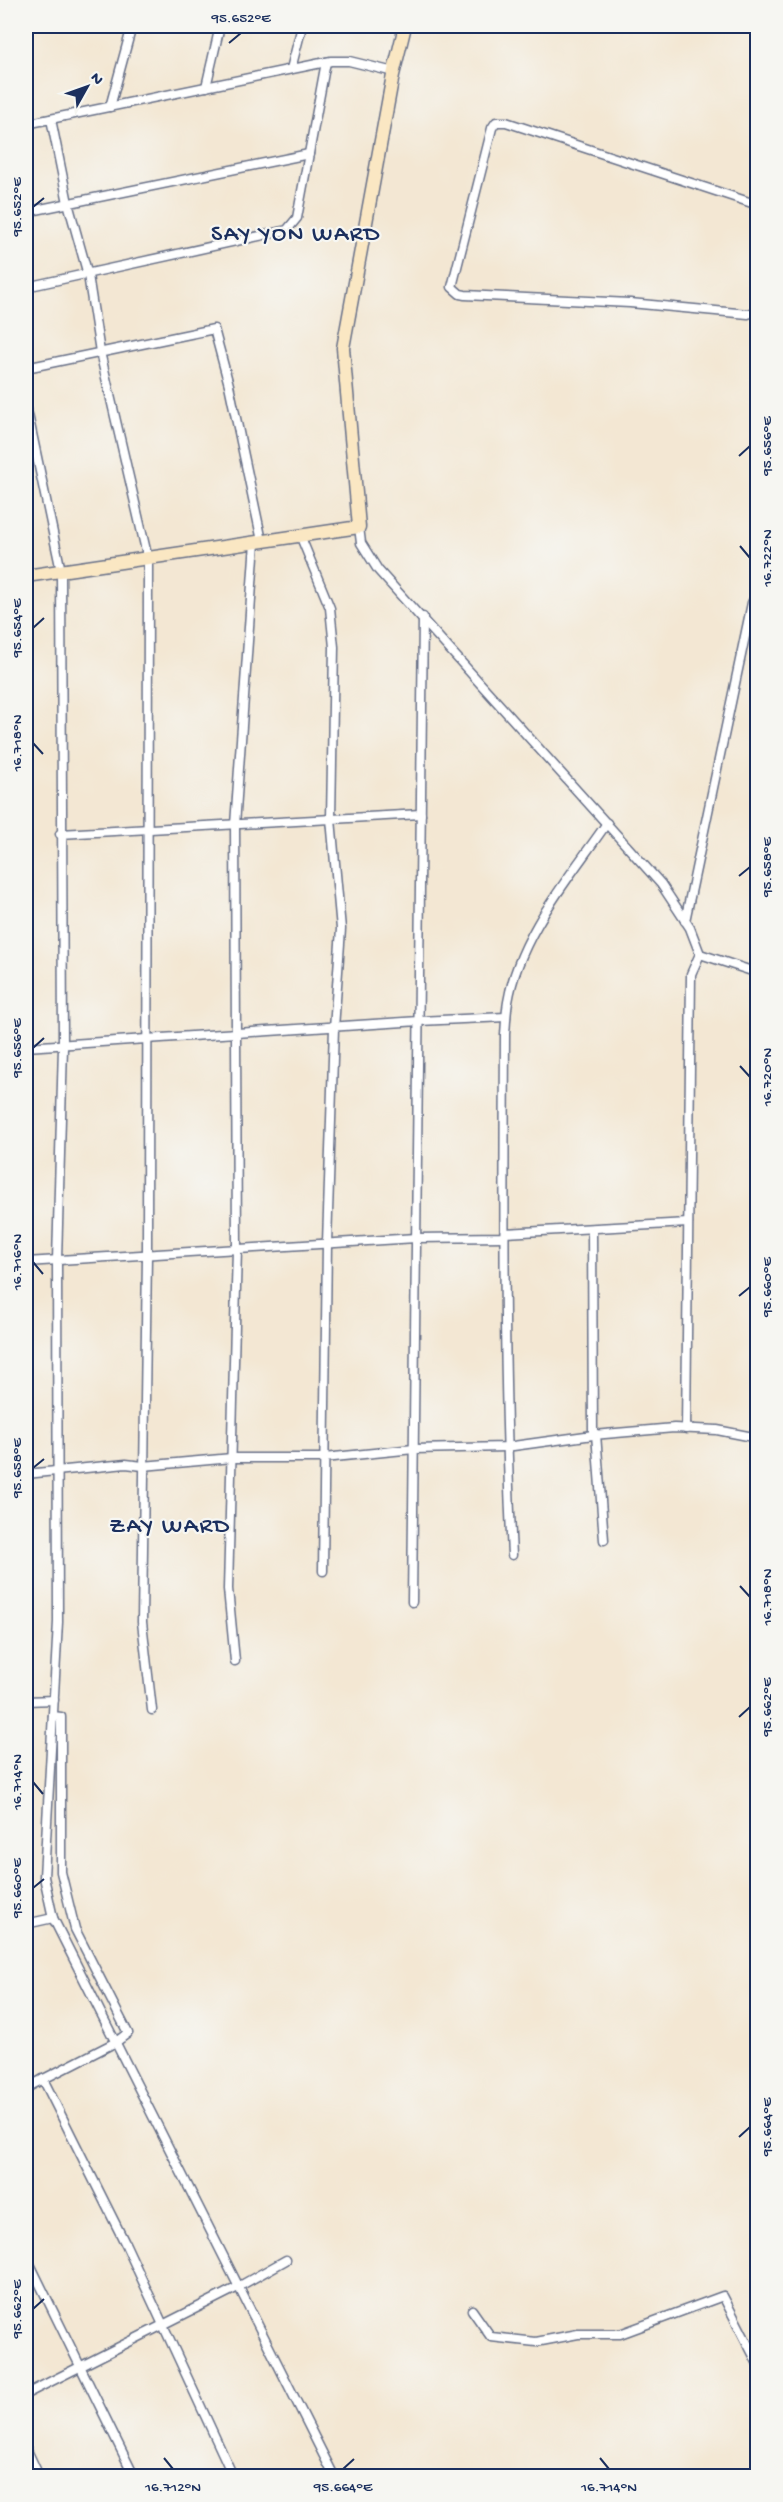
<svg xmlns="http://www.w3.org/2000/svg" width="783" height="2502" font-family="'Gochi Hand',sans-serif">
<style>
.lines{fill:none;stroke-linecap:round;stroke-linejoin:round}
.street-casing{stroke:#676f87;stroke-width:11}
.secondary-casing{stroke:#676f87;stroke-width:15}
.street{stroke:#fff;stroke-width:8}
.secondary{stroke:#fae7c3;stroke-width:12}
.ticks{fill:none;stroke:#1b2f5e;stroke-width:2}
.labels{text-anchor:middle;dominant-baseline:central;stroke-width:4.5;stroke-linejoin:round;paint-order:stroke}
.quarter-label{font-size:24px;letter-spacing:1.5px;fill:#1b2f5e;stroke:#f6f6f2}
.neatline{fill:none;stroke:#1b2f5e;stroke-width:2}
.ticks-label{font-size:15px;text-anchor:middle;fill:#1b2f5e}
</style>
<rect width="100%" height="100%" fill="#f6f6f2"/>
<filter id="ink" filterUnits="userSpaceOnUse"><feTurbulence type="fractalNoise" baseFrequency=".0167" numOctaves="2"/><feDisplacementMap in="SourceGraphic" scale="12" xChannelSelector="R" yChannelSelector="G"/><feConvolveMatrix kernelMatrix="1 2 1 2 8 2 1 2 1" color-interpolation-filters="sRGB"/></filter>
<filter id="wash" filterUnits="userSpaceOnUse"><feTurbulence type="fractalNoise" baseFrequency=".008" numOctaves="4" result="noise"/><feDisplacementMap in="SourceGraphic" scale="24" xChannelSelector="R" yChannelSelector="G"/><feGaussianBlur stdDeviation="1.35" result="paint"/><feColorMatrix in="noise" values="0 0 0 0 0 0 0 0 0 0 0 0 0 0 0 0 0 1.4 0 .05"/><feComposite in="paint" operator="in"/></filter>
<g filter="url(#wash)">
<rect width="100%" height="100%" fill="#f3e7d3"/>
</g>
<g filter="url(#ink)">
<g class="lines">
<g class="street-casing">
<g id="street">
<path d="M291 69 302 26"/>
<path d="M206 87 220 26"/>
<path d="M110 107 132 26"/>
<path d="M51 119 68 203 88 275 100 352 148 559 147 1255 142 1622 152 1710"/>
<path d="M26 124 331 61H349L394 72"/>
<path d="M758 205 506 122H496L492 128 452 287 460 294 465 295 630 303 748 314 758 311"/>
<path d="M26 212 309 154"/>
<path d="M26 287 287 230 297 218 326 62"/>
<path d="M26 368 214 329 229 385 262 541"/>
<path d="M26 405 61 571 63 1047 57 1260 58 1622 44 1877 53 1918 334 2476"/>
<path d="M359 527 361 543 378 570 661 884 690 928 700 954 691 974 686 1429"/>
<path d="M300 535 330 608 334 647 331 819 341 929 334 1028 327 1243 323 1571"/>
<path d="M60 834 421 814"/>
<path d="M685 921 752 603 758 592"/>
<path d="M700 954 758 973"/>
<path d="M26 1047 419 1021 506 1017"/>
<path d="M592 1230 593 1435"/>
<path d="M26 1262 416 1238 504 1237 505 1233 688 1223"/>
<path d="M596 1434 604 1540"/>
<path d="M26 1474 126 1464 143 1466 232 1458H324L414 1449 506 1447 593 1435 674 1428 717 1430 758 1438"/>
<path d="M512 1555C503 1382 504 1208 505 1034 506 1024 506 1013 508 1002 519 935 570 877 607 823"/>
<path d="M412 1602 423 617"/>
<path d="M235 1661 228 1589 237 1249 235 825 255 542"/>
<path d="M26 1701 54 1700"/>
<path d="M26 1924 53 1918"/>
<path d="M43 2079 126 2245 233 2476"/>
<path d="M26 2088 116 2042 128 2033 75 1929 61 1872V1717L53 1716"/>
<path d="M26 2256 134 2476"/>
<path d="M472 2310 491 2337 536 2342 578 2334H620L723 2296 758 2364"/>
<path d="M26 2394 238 2287 286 2260"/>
<path d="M26 2448 39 2476"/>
</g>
</g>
<g class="secondary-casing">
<path id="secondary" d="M26 576 359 527 343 348 393 75 405 26"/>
</g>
<use href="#street" class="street"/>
<use href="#secondary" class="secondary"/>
</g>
</g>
<path class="ticks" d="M229 43 241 33M33 207 44 198M739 456 750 446M740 546 750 558M33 628 44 618M33 743 43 754M739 876 750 867M33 1048 44 1038M740 1066 750 1077M33 1262 43 1274M739 1296 750 1287M33 1468 44 1459M740 1586 750 1597M739 1717 750 1707M33 1782 43 1794M33 1888 44 1879M739 2137 750 2127M33 2309 44 2299M164 2458 173 2469M600 2458 609 2469M343 2469 354 2459"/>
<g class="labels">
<g class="quarter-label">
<text x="296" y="235">SAY YON WARD</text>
<text x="170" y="1527">ZAY WARD</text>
</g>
</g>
<rect width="783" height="2502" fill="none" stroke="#f6f6f2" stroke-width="66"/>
<g transform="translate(87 87) rotate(50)" stroke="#f6f6f2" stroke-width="4.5" paint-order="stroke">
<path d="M0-4.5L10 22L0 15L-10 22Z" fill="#1b2f5e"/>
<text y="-9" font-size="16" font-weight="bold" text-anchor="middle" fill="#1b2f5e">N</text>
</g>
<rect x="33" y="33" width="717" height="2436" class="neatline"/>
<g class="ticks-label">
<text x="241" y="22">95.652°E</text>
<text transform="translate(16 207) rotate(-90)" y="5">95.652°E</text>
<text transform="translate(766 446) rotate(-90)" y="5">95.656°E</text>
<text transform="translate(766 558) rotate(-90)" y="5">16.722°N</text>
<text transform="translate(16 628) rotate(-90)" y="5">95.654°E</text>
<text transform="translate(16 743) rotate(-90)" y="5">16.718°N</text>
<text transform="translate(766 867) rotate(-90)" y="5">95.658°E</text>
<text transform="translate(16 1048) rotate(-90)" y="5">95.656°E</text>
<text transform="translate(766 1077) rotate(-90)" y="5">16.720°N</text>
<text transform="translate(16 1262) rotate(-90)" y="5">16.716°N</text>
<text transform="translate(766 1287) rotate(-90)" y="5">95.660°E</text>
<text transform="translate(16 1468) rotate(-90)" y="5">95.658°E</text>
<text transform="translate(766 1597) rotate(-90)" y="5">16.718°N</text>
<text transform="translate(766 1707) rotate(-90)" y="5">95.662°E</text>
<text transform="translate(16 1782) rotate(-90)" y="5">16.714°N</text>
<text transform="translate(16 1888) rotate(-90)" y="5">95.660°E</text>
<text transform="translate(766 2127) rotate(-90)" y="5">95.664°E</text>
<text transform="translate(16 2309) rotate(-90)" y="5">95.662°E</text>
<text x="173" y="2491">16.712°N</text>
<text x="343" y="2491">95.664°E</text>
<text x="609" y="2491">16.714°N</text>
</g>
</svg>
